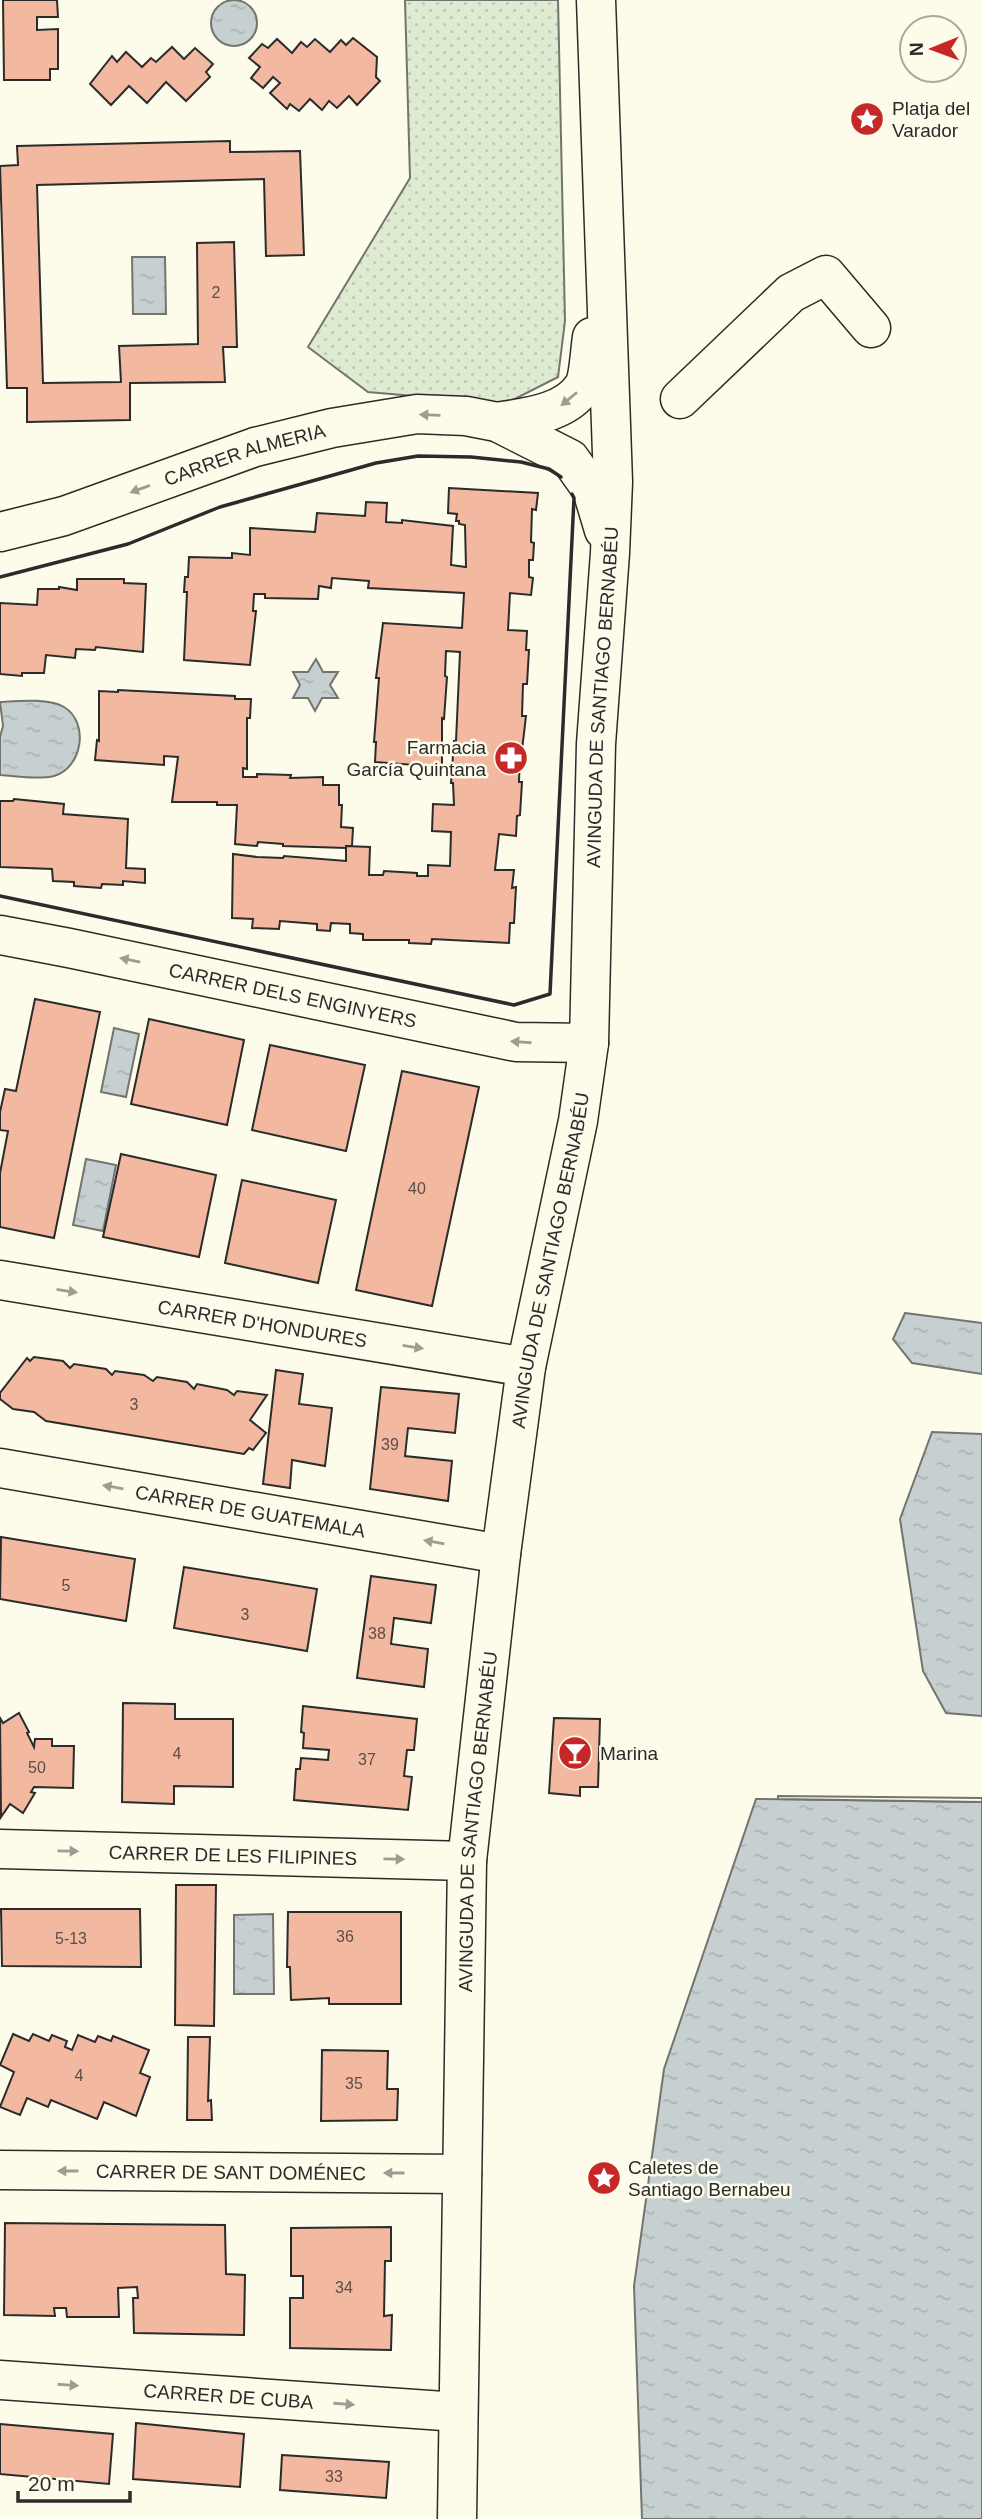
<svg xmlns="http://www.w3.org/2000/svg" width="982" height="2519" font-family="Helvetica,sans-serif">
<style>
.garden{fill:url(#garden-dots);stroke:#74746e;stroke-width:2}
.water{fill:url(#water-ripples);stroke:#74746e;stroke-width:2}
.pier{fill:#fdfbea;stroke:#74746e;stroke-width:2}
.building{fill:#f2b8a0;stroke:#2b2b2b;stroke-width:2}
.lines{fill:none;stroke-linecap:round;stroke-linejoin:round}
.minor-casing{stroke:#2b2b2b;stroke-width:41}
.minor{stroke:#fdfbea;stroke-width:38}
.wall{stroke:#2b2b2b;stroke-width:3.5}
.oneway{fill:#9e9d94}
.labels{text-anchor:middle;dominant-baseline:central;stroke-width:5;stroke-linejoin:round;paint-order:stroke}
.number-label{font-size:16px;fill:#5d4e48}
.poi-label{font-size:19px;fill:#2b2b2b;stroke:#fdfbea;text-anchor:start}
.street-label{font-size:19px;fill:#2b2b2b;stroke:#fdfbea}
</style>
<defs>
<pattern id="garden-dots" width="8" height="8" patternUnits="userSpaceOnUse" patternTransform="scale(1.75)"><rect width="8" height="8" fill="#deebd1"/><path d="M2 2h.1M6 6h.1" fill="none" stroke="#bfcab4" stroke-width="1.8" stroke-linecap="round"/></pattern>
<pattern id="water-ripples" width="26" height="14" patternUnits="userSpaceOnUse" patternTransform="scale(1.75)"><rect width="26" height="14" fill="#c7d0d0"/><path d="M2 4q2-2 4 0t4 0M15 11q2-2 4 0t4 0" fill="none" stroke="#abb3b3"/></pattern>
</defs>
<rect width="100%" height="100%" fill="#fdfbea"/>
<path class="garden" d="M405 0H558L565 321 558 377 505 404 368 392 308 347 410 178Z"/>
<g class="water">
<circle cx="234" cy="23" r="23"/>
<path d="M132 257H165L166 314H133Z"/>
<path d="M316 659 323 672H338L330 685 338 698H322L315 711 308 698H293L300 685 293 672H308Z"/>
<path d="M0 702C18 701 48 698 64 707 90 723 82 768 54 776 37 780 17 776 0 775V737L3 726Z"/>
<path d="M114 1028 139 1034 126 1097 101 1092Z"/>
<path d="M86 1159 116 1165 103 1231 73 1225Z"/>
<path d="M905 1313 982 1323V1374L912 1363 893 1339Z"/>
<path d="M932 1432 982 1434V1716L946 1713 923 1671 900 1519Z"/>
<path d="M756 1799 982 1802V2519H642L634 2286 664 2069Z"/>
<path d="M273 1914 274 1994H234V1915Z"/>
</g>
<path class="pier" d="M778 1796 982 1798V1802L778 1799Z"/>
<g class="building">
<path d="M3 0H57L58 17H37V30L58 29V69H50V80H4Z"/>
<path d="M353 38 377 57 376 77 380 81 357 105 349 96 337 108 329 101 322 110 310 99 299 111 290 104 287 109 270 93 280 83 273 77 263 88 251 78 260 67 249 58 262 44 268 48 277 39 292 53 301 42 307 47 315 39 330 52 341 40 346 45Z"/>
<path d="M172 47 184 59 195 48 213 64 206 72 210 77 186 101 166 82 147 103 129 86 111 105 90 84 112 56 117 62 126 52 142 67 151 58 156 62Z"/>
<path d="M230 141V152L300 151 304 255 266 256 264 179 37 185 43 383 121 382 119 346 198 344 197 243 234 242 237 347H223L225 382 130 383V420L27 422V388H7L0 166 18 165 17 146Z"/>
<path d="M449 488 538 493 536 510 532 509 531 542 534 543 533 560H529V577L533 578 531 595 510 593 508 630 527 631 526 650H529L527 684H523L522 716H526L522 750H520L519 782H522L520 815 517 816 516 836 499 834 495 870H514L512 888 516 887 514 923H510L509 943 432 939 431 944 409 943V940H363V934L350 933V924L331 923 330 931 317 930V924L280 921 279 929 252 928 253 919 232 918 233 854 257 857 283 858 284 856 346 861V846L370 847 369 875H383L384 871 417 873V876H428V865L450 866 451 832 432 831 433 804 454 805 453 783H451L454 741H456L460 652 446 651 445 676 447 677 444 719 442 718V767L375 762 376 742H374L379 678H376L383 623 462 628 464 593 368 588 369 581 332 578 331 588 319 586 318 599 265 598V594H254L253 611H256L250 665 184 660 187 592H184L185 577H188L189 557 232 558V553L250 555V528L315 532 317 513 365 516 366 502 387 503 386 522 402 523V520L453 526 451 565 466 567 465 525 459 524V521H456L457 514 448 513Z"/>
<path d="M77 579H124V583L146 584 143 652 96 647 95 650 76 649 75 658 46 655 44 673H22V676L0 674V603L37 605 38 589H59V587L77 590Z"/>
<path d="M118 690 235 696V699H251L250 718H247V769L243 768V777H257V774L291 775 290 778 323 777V785H339V805H342L341 827 353 828 352 846H346V848L283 846V844L258 842 257 846 235 844 237 805H217V802H172L178 757 164 756V765L95 760 97 740 99 741V691L118 692Z"/>
<path d="M14 799 64 804 63 814 128 819 126 868 145 869V883L123 881V885L102 884 101 888 74 886V882L53 881 52 869 0 867V801H13Z"/>
<path d="M35 999 100 1012 54 1238 0 1227V1173L8 1131 0 1130V1112L5 1089 16 1091Z"/>
<path d="M149 1019 244 1040 227 1125 131 1104Z"/>
<path d="M270 1045 365 1065 346 1151 252 1130Z"/>
<path d="M402 1071 479 1087 432 1306 356 1290Z"/>
<path d="M121 1154 216 1175 199 1257 103 1237Z"/>
<path d="M242 1180 336 1200 318 1283 225 1263Z"/>
<path d="M34 1357 63 1361 70 1368 74 1364 106 1369 112 1375 115 1371 144 1375 153 1381 157 1377 187 1382 194 1389 197 1384 227 1390 234 1395 237 1391 267 1395 250 1420 266 1433 253 1450 249 1448 244 1454 46 1421 34 1412 13 1409 0 1399V1393L27 1358 30 1361Z"/>
<path d="M276 1370 303 1374 299 1404 332 1408 325 1466 292 1460 290 1488 263 1484Z"/>
<path d="M381 1387 459 1394 455 1433 408 1428 405 1456 452 1461 448 1501 370 1489Z"/>
<path d="M1 1537 135 1559 126 1621 0 1599Z"/>
<path d="M184 1567 317 1589 307 1651 174 1628Z"/>
<path d="M371 1576 436 1585 431 1623 394 1618 391 1644 428 1649 424 1687 357 1678Z"/>
<path d="M123 1703 175 1704V1719H233V1787L174 1786V1804L122 1802Z"/>
<path d="M303 1706 417 1719 414 1750H407L404 1776 412 1777 408 1810 294 1800 296 1769H300L301 1758 328 1760 329 1750 303 1748 304 1733 301 1732Z"/>
<path d="M19 1713 29 1732 27 1733 34 1747 35 1739H52V1746H74L73 1788 34 1787 31 1792 35 1793 23 1813 10 1804 1 1817 0 1718 3 1723Z"/>
<path d="M554 1718 600 1719 598 1787H580V1796L549 1793Z"/>
<path d="M176 1885H216L214 2026 175 2025Z"/>
<path d="M1 1909H140L141 1967 2 1966Z"/>
<path d="M288 1912H401V2004H329V1998L291 2000 290 1967H287Z"/>
<path d="M13 2034 29 2041 33 2034 49 2041 52 2035 67 2041 65 2047 72 2050 78 2035 95 2042 98 2036 111 2041 113 2036 149 2050 140 2073 150 2077 136 2116 104 2102 97 2119 51 2100 48 2107 27 2098 20 2115 0 2107 14 2072 0 2065Z"/>
<path d="M188 2037H210L208 2101 211 2100 212 2120H187Z"/>
<path d="M322 2050 388 2051 387 2089H398L397 2120 321 2121Z"/>
<path d="M5 2223 225 2225 226 2274 245 2275 244 2335 134 2333 133 2298H138L137 2287 118 2288 119 2317H67L66 2308H54L55 2316 4 2315Z"/>
<path d="M391 2227V2261H385L384 2316 392 2315 391 2350 290 2348V2298H303V2276H291V2228Z"/>
<path d="M136 2423 244 2434 240 2487 133 2479Z"/>
<path d="M0 2424 113 2434 109 2484 0 2474Z"/>
<path d="M282 2455 389 2462 386 2498 280 2490Z"/>
</g>
<g class="lines">
<g class="minor-casing">
<g id="minor">
<path d="M680 399 791 293 826 275 871 328"/>
<path d="M497 422C526 417 565 414 583 387 589 378 590 349 592 337"/>
<path id="s1" d="M0 532 64 516 255 447 332 428 417 414 466 416 497 422 570 459 592 490 604 530"/>
<path id="s2" d="M0 935 69 948 516 1042 589 1043"/>
<path id="s3" d="M0 1280 526 1367"/>
<path id="s4" d="M0 1468 501 1554"/>
<path id="s5" d="M0 1849 467 1861"/>
<path id="s6" d="M0 2170 462 2174"/>
<path id="s7" d="M0 2380 458 2412"/>
<path id="s8" d="M457 2519 467 1861 501 1554 526 1367 578 1121 589 1043 596 744 610 553 613 482 596 0"/>
</g>
</g>
<use href="#minor" class="minor"/>
<g class="wall">
<path d="M0 577 128 544 220 507 376 463 418 456 471 457 521 462 549 469 561 477"/>
<path d="M0 896 514 1005 550 994 574 498 572 494"/>
</g>
</g>
<defs><path id="oneway-solid" d="M-6-.8H1V-3.2L6.5 0L1 3.2V.8H-6Z" transform="scale(1.75)"/></defs>
<g class="oneway">
<use href="#oneway-solid" transform="translate(569 399) rotate(140)"/>
<use href="#oneway-solid" transform="translate(430 415) rotate(-178)"/>
<use href="#oneway-solid" transform="translate(140 489) rotate(160)"/>
<use href="#oneway-solid" transform="translate(130 960) rotate(-168)"/>
<use href="#oneway-solid" transform="translate(521 1042) rotate(-176)"/>
<use href="#oneway-solid" transform="translate(67 1291) rotate(9)"/>
<use href="#oneway-solid" transform="translate(413 1347) rotate(9)"/>
<use href="#oneway-solid" transform="translate(113 1487) rotate(-170)"/>
<use href="#oneway-solid" transform="translate(434 1542) rotate(-170)"/>
<use href="#oneway-solid" transform="translate(68 1851) rotate(1)"/>
<use href="#oneway-solid" transform="translate(394 1859) rotate(1)"/>
<use href="#oneway-solid" transform="translate(68 2171) rotate(-180)"/>
<use href="#oneway-solid" transform="translate(394 2173) rotate(-180)"/>
<use href="#oneway-solid" transform="translate(68 2385) rotate(4)"/>
<use href="#oneway-solid" transform="translate(344 2404) rotate(4)"/>
</g>
<defs>
<g id="sight-disc" transform="scale(1.75)"><circle r="9.5" fill="#c62828" stroke="#fdfbea"/><path d="M0-6L1.8-2.2L6-1.7L2.9 1.2L3.7 5.4L0 3.3L-3.7 5.4L-2.9 1.2L-6-1.7L-1.8-2.2Z" fill="#fff"/></g>
<g id="pharmacy-disc" transform="scale(1.75)"><circle r="9.5" fill="#c62828" stroke="#fdfbea"/><path d="M-2-6h4v4h4v4h-4v4h-4v-4h-4v-4h4Z" fill="#fff"/></g>
<g id="bar-disc" transform="scale(1.75)"><circle r="9.5" fill="#c62828" stroke="#fdfbea"/><path d="M-6-5H6L.8 .8V4.5H3.5V6h-7V4.5H-.8V.8Z" fill="#fff"/></g>
</defs>
<g fill-rule="evenodd">
<use href="#sight-disc" x="867" y="119"/>
<use href="#pharmacy-disc" x="511" y="758"/>
<use href="#bar-disc" x="575" y="1753"/>
<use href="#sight-disc" x="604" y="2178"/>
</g>
<g class="labels">
<g class="number-label">
<text x="216" y="292">2</text>
<text x="417" y="1188">40</text>
<text x="134" y="1404">3</text>
<text x="390" y="1444">39</text>
<text x="66" y="1585">5</text>
<text x="245" y="1614">3</text>
<text x="377" y="1633">38</text>
<text x="177" y="1753">4</text>
<text x="367" y="1759">37</text>
<text x="37" y="1767">50</text>
<text x="345" y="1936">36</text>
<text x="71" y="1938">5-13</text>
<text x="79" y="2075">4</text>
<text x="354" y="2083">35</text>
<text x="344" y="2287">34</text>
<text x="334" y="2476">33</text>
</g>
<g class="poi-label">
<text x="892" y="108">Platja del<tspan x="892" dy="22">Varador</tspan></text>
<text x="486" y="747" text-anchor="end">Farmacia<tspan x="486" dy="22">García Quintana</tspan></text>
<text x="600" y="1753">Marina</text>
<text x="628" y="2167">Caletes de<tspan x="628" dy="22">Santiago Bernabeu</tspan></text>
</g>
<g class="street-label">
<text stroke="none"><textPath href="#s1" startOffset="257">CARRER ALMERIA</textPath></text>
<text stroke="none"><textPath href="#s8" startOffset="1832">AVINGUDA DE SANTIAGO BERNABÉU</textPath></text>
<text stroke="none"><textPath href="#s2" startOffset="299">CARRER DELS ENGINYERS</textPath></text>
<text stroke="none"><textPath href="#s8" startOffset="1265">AVINGUDA DE SANTIAGO BERNABÉU</textPath></text>
<text stroke="none"><textPath href="#s3" startOffset="266">CARRER D'HONDURES</textPath></text>
<text stroke="none"><textPath href="#s4" startOffset="254">CARRER DE GUATEMALA</textPath></text>
<text stroke="none"><textPath href="#s8" startOffset="698">AVINGUDA DE SANTIAGO BERNABÉU</textPath></text>
<text stroke="none"><textPath href="#s5" startOffset="233">CARRER DE LES FILIPINES</textPath></text>
<text stroke="none"><textPath href="#s6" startOffset="231">CARRER DE SANT DOMÉNEC</textPath></text>
<text stroke="none"><textPath href="#s7" startOffset="229">CARRER DE CUBA</textPath></text>
</g>
</g>
<g transform="translate(933 49) rotate(269)"><circle r="33" fill="#fdfbea" stroke="#a9a89e" stroke-width="2"/>
<path d="M0-5L12 26L0 18L-12 26Z" fill="#c62828"/>
<text y="-10" font-size="19" font-weight="bold" text-anchor="middle" fill="#2b2b2b">N</text>
</g>
<path d="M18 2491v10h112v-10" fill="none" stroke="#2b2b2b" stroke-width="3.5"/>
<text x="28" y="2491" font-size="21" fill="#2b2b2b" stroke="#fdfbea" stroke-width="5" paint-order="stroke">20 m</text>
</svg>
